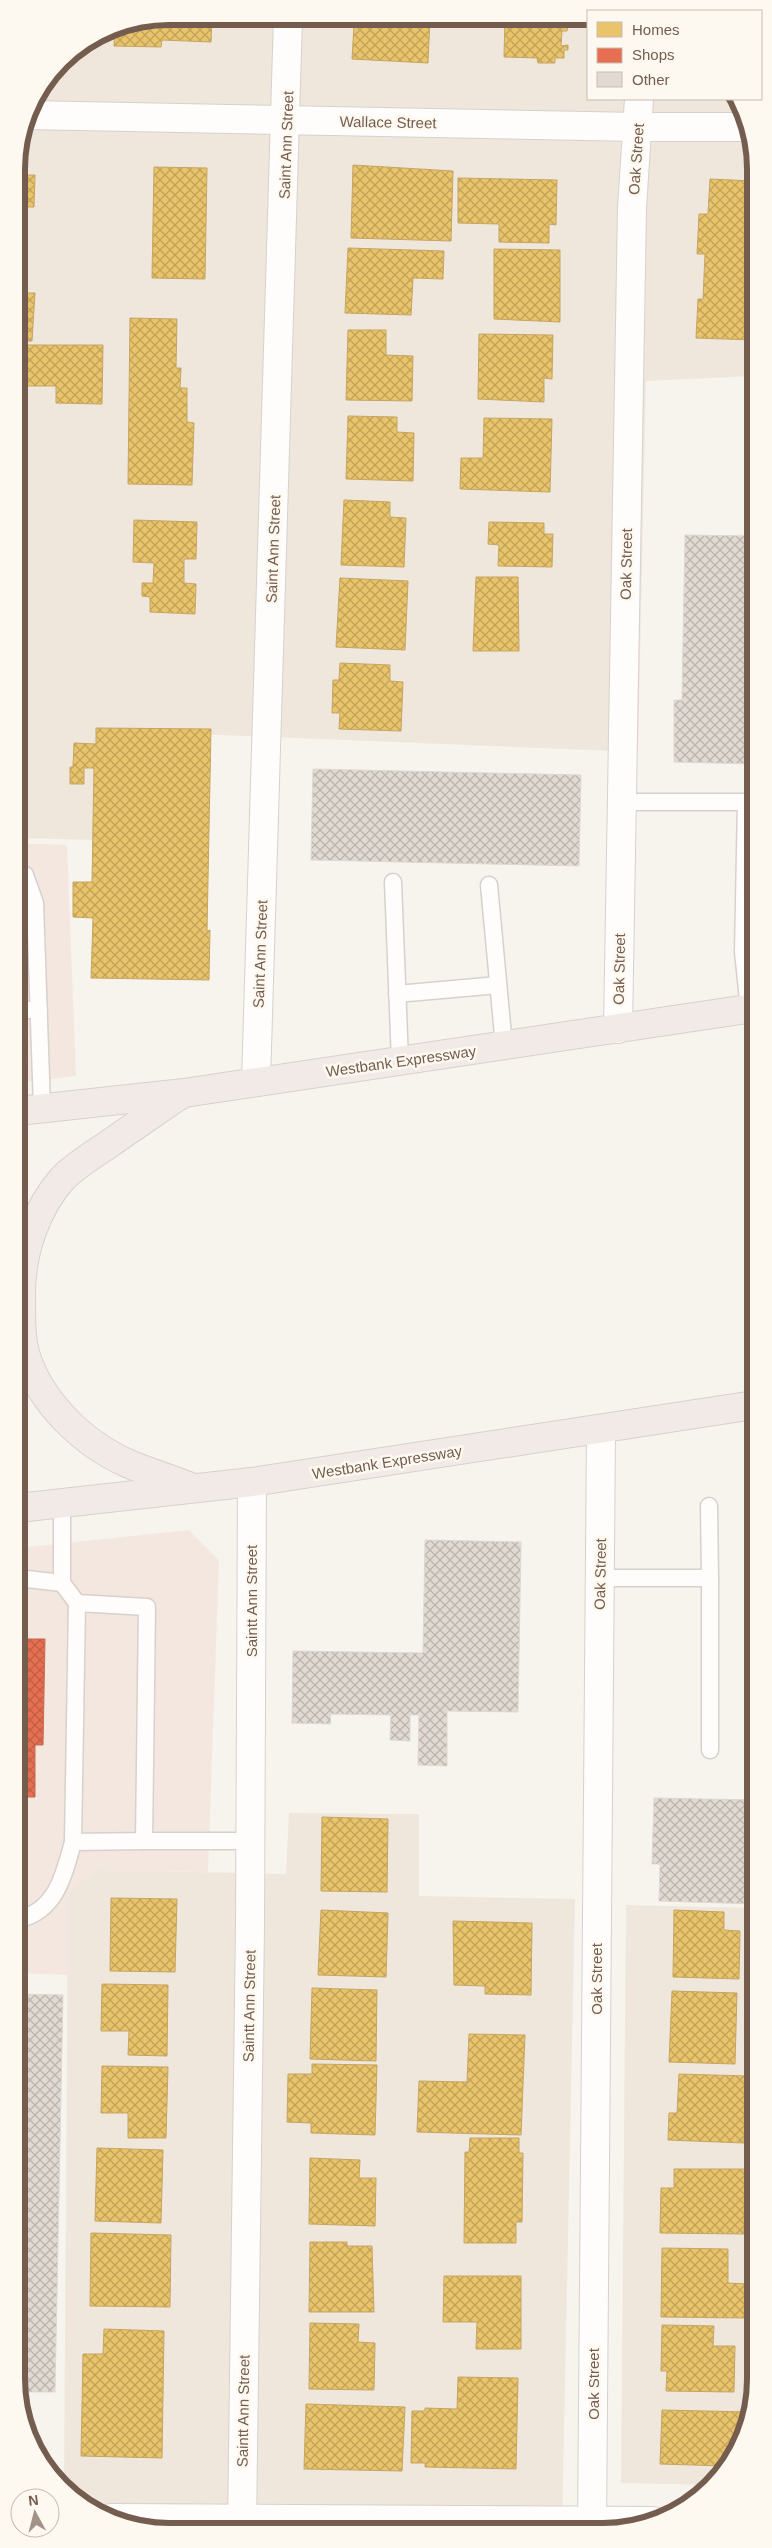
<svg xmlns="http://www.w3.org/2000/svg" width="772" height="2548" font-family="Helvetica,sans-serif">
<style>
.residential{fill:#efe7dc}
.commercial{fill:#f4e7e0}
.homes{fill:url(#homes-cross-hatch);stroke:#c6a562}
.shops{fill:url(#shops-cross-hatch);stroke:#c46a50}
.building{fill:url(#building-cross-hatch);stroke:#dfd8d1}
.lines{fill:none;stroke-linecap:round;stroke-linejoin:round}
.lane-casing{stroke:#d6d1cc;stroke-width:19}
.street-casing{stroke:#d6d1cc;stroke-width:30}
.highway-casing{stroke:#d8d1cb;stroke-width:30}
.lane{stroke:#fefdfc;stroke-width:16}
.street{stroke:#fefdfc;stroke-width:28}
.highway{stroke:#f1eae6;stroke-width:28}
.labels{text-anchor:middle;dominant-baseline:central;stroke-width:5;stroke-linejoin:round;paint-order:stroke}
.street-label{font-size:15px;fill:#745d4f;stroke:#fef9f0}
.rim{fill:none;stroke:#745d4f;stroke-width:6}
</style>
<defs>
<pattern id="homes-cross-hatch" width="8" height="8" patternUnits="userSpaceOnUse" patternTransform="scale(1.25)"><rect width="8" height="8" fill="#e9c46a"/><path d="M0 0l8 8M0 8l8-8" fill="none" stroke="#c1a25a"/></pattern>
<pattern id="shops-cross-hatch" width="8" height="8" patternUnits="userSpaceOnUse" patternTransform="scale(1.25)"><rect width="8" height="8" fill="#e76f51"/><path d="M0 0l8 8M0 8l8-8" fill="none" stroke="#c05e46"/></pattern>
<pattern id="building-cross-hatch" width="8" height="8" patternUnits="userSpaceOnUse" patternTransform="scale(1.25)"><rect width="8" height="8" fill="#e1dad3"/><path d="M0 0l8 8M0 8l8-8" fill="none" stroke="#bbb4ae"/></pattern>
</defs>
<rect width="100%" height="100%" fill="#f7f4ee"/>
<g class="residential">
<path d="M169 16 588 19V99H738L740 101 753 140V376L646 381 638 752 99 730 96 840 17 838V160L28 111 61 61 111 28Z"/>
<path d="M289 1813 419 1814V1896L575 1899 562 2529H140L93 2511 64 2489 68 1893 96 1870 286 1874Z"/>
<path d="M626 1905 755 1908V2388L744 2437 718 2480 712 2485 621 2483Z"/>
</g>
<g class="commercial">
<path d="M17 843 67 845 76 1076 18 1083Z"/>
<path d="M189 1530 219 1560 208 1872 96 1870 69 1893 68 1975 19 1973 18 1548Z"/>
</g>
<g class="homes">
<path d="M169 16 212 17 211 42 162 40 161 47 114 46 115 27Z"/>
<path d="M352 17 430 18 428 63 352 59 354 25H351Z"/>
<path d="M505 18 563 19 562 25 568 26 567 31H562L561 46 568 45V50H564V58H555V63H538L537 58 504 57Z"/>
<path d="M353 165 453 171 451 241 351 238Z"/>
<path d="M154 167 207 168 205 279 152 278Z"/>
<path d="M17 172H19V175H35L34 207H19L17 262Z"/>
<path d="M458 178 557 180 556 225 549 224V243L499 242V224L458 223Z"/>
<path d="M710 179 753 181V340L696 338 698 299H703L705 254H697L699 214H708Z"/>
<path d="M348 248 444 251 443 279 413 278 411 315 345 313Z"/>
<path d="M494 249 560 250V322L494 319Z"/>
<path d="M17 293H35L32 341H17Z"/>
<path d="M130 318 177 319 176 368H181L180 388H187V422L194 423 192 485 128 484Z"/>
<path d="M348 330H386V355L413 356 412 401 346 400Z"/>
<path d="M479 334 553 335 552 379 544 378V402L478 399Z"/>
<path d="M17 345H103L102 404 56 403V386H17Z"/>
<path d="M348 416 397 417V432L414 433 413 481 346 479Z"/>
<path d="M484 418 552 419 550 492 460 489 461 458H483Z"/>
<path d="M344 500 390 502V517L406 518 404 567 341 565Z"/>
<path d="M17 505H20L19 567H17Z"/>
<path d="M134 520 197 522 196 559H184V583L196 584 195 614 150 612V597L142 596V583H153L154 563 133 562Z"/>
<path d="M489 522 544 523V534H553L552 567 498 566 499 545 488 544Z"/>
<path d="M476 577H518L519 651H473Z"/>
<path d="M340 578 408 581 405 650 336 647Z"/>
<path d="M340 663 390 665V681L403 682 401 731 339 729 340 713H332L333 680H339Z"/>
<path d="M96 728 211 729 207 931 210 930 209 980 91 978 93 918 73 917V882H92L94 768H84V784H70V767H73L74 743 96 744Z"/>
<path d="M322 1817 388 1819 387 1892 321 1891Z"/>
<path d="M111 1898 177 1899 175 1972 110 1971Z"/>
<path d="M321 1910 388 1913 386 1977 318 1975Z"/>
<path d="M674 1910 724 1912V1930L740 1931 739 1979 673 1977Z"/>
<path d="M453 1921 532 1923 531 1995 485 1994V1986L454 1985Z"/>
<path d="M102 1984 168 1985 167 2056 128 2055 129 2031H101Z"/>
<path d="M312 1988 377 1990 376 2061 310 2059Z"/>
<path d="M672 1991 737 1993 735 2064 669 2062Z"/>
<path d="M469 2034 525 2035 521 2135 417 2132 419 2081 467 2082Z"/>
<path d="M312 2064 377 2065 375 2135 311 2133V2123L287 2122 288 2074H312Z"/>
<path d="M102 2066 168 2067 166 2138H128V2113H101Z"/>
<path d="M679 2074 747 2076 744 2143 668 2140 669 2113H677Z"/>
<path d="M470 2138H519V2153H523L522 2222H516V2243H464L465 2152H469Z"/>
<path d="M97 2148 163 2150 161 2223 95 2221Z"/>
<path d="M310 2158 360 2160 359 2178H376L375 2226 309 2224Z"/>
<path d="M674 2169H745L744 2234 660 2233 661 2188H674Z"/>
<path d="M91 2233 171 2235 170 2307 90 2306Z"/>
<path d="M310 2242H347V2246H372L374 2312H309Z"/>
<path d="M662 2248 728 2249V2283L747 2284 746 2318 661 2317Z"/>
<path d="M444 2276H521V2349H476L477 2322H443Z"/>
<path d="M310 2323 359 2324 358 2342 375 2343 374 2390 309 2389Z"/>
<path d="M662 2325 714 2326 713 2346H735L734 2392 666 2391 667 2371H661Z"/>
<path d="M104 2329 164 2331 162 2458 81 2456 83 2354H103Z"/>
<path d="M458 2377 518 2378 516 2469 425 2467V2463H411L412 2411H425V2408L457 2409Z"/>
<path d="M306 2404 405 2407 402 2471 304 2469Z"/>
<path d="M662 2410 749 2412V2416L744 2437 726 2466 660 2464Z"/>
</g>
<path class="shops" d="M18 1639H45L43 1745H35V1797H18Z"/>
<g class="building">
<path d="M685 535 753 536 754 764 674 762V700H682Z"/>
<path d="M313 769 581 775 579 866 311 860Z"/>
<path d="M425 1540 521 1542 518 1712 447 1711V1766L418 1765 419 1715H410V1741L390 1740 391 1715 330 1714 331 1724 292 1723 293 1651 423 1653Z"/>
<path d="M654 1798 755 1800V1904L659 1901 660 1864H652Z"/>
<path d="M19 1994 63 1995 55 2392H19Z"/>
<path d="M19 2399H24V2422L19 2408Z"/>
</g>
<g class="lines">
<g class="lane-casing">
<g id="lane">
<path d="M621 802H746L743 952 749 1009"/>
<path d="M17 873 25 875 35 903 42 1108"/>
<path d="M393 882 400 1061"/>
<path d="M489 885 504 1046"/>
<path d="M397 994 498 985"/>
<path d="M18 1010H39"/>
<path d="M18 1578 62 1583"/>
<path d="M600 1578H710L709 1506"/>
<path d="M710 1578V1750"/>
<path d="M144 1841H250"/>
<path d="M73 1842 77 1603"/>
<path d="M19 1919C56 1911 64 1875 73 1842L144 1841 147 1607 77 1603 62 1583V1504"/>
</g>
</g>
<g class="street-casing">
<g id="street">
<path d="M27 115 638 127H749"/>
<path d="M618 1029 632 208 639 99"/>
<path d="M256 1082 288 17"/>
<path d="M111 2518 653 2521"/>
<path d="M242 2529 250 1925 252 1482"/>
<path d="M592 2529 601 1430"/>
</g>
</g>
<g class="highway-casing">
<g id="highway">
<path d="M180 1095C157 1111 133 1127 109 1144 94 1154 76 1165 63 1178 36 1208 21 1253 21 1293 21 1311 20 1334 25 1353 39 1401 82 1443 127 1463 148 1472 170 1479 191 1487"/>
<path d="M18 1111 184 1093 754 1008"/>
<path d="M18 1508 252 1482 754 1405"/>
</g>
</g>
<use href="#lane" class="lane"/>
<use href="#street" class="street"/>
<use href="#highway" class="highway"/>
</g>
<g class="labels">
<g class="street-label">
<text transform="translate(388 122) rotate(1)">Wallace Street</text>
<text transform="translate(286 145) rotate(-88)">Saint Ann Street</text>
<text transform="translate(636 159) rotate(-86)">Oak Street</text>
<text transform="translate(273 549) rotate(-88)">Saint Ann Street</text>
<text transform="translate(626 564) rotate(-89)">Oak Street</text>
<text transform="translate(260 954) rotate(-88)">Saint Ann Street</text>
<text transform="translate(619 969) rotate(-89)">Oak Street</text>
<text transform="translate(401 1061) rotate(-8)">Westbank Expressway</text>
<text transform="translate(387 1462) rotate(-9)">Westbank Expressway</text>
<text transform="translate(600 1574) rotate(-89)">Oak Street</text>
<text transform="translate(251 1601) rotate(-90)">Saintt Ann Street</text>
<text transform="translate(596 1979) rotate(-90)">Oak Street</text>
<text transform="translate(249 2006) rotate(-89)">Saintt Ann Street</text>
<text transform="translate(593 2384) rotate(-90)">Oak Street</text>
<text transform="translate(243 2411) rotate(-89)">Saintt Ann Street</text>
</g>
</g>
<path d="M0 0H772V2548H0ZM169 25H603A144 144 0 0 1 747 169V2379A144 144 0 0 1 603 2523H169A144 144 0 0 1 25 2379V169A144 144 0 0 1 169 25Z" fill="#fef9f0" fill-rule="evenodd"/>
<path class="rim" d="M169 25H603A144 144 0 0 1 747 169V2379A144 144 0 0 1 603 2523H169A144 144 0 0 1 25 2379V169A144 144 0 0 1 169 25Z"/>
<rect x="587" y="10" width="175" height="90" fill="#fef9f0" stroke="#c7bbb0"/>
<rect x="597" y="22" width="25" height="15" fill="#e9c46a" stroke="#c7bbb0"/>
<text x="632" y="35" font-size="15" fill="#745d4f">Homes</text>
<rect x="597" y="48" width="25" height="15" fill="#e76f51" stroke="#c7bbb0"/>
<text x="632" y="60" font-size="15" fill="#745d4f">Shops</text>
<rect x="597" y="72" width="25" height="15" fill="#e1dad3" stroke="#c7bbb0"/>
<text x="632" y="85" font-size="15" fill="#745d4f">Other</text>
<g transform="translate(35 2513) rotate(353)"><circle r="24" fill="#fef9f0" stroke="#c7bbb0"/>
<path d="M0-4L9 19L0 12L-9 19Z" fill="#a29287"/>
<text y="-8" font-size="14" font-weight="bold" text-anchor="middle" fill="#745d4f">N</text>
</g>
</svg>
